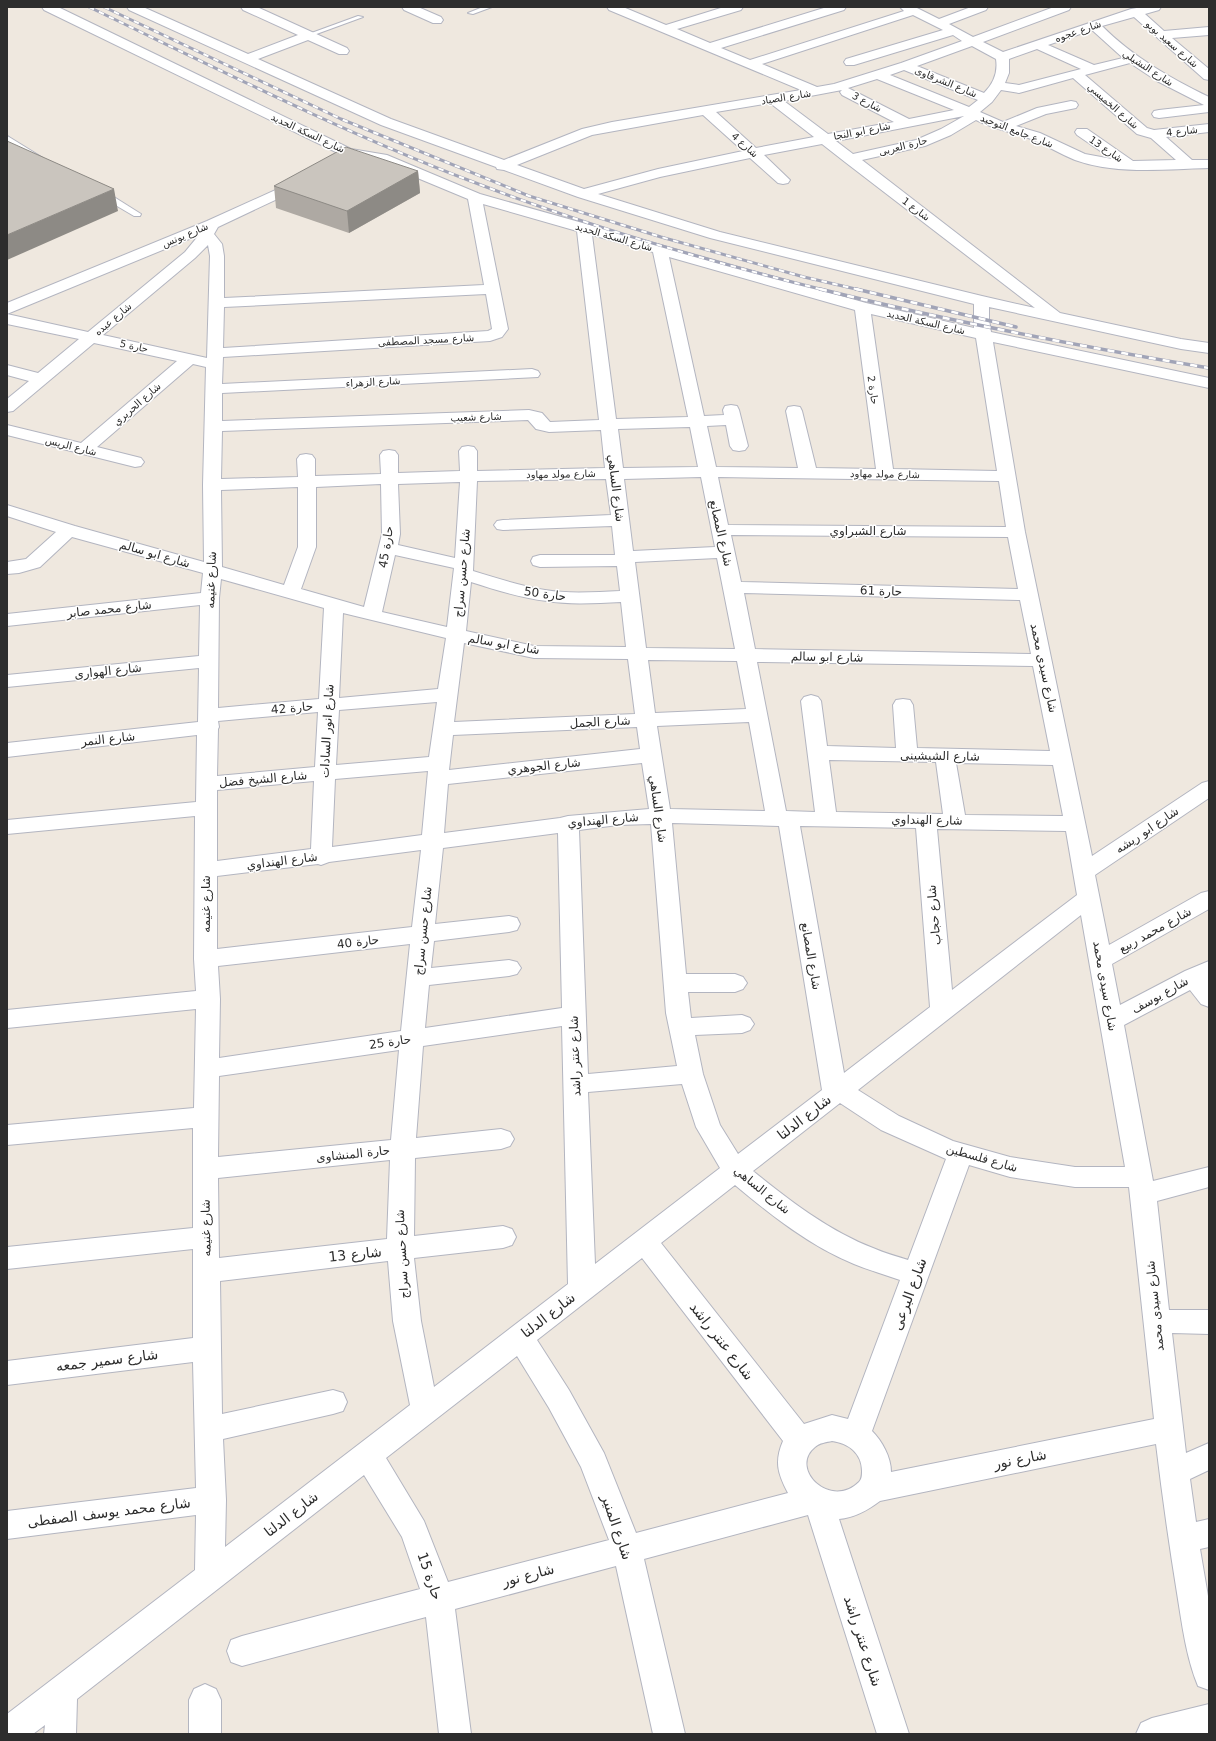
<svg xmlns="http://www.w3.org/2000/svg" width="1216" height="1741" font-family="'DejaVu Sans','Noto Naskh Arabic',sans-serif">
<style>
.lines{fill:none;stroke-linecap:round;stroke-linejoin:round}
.service-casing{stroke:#b3b5c0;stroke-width:2}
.minor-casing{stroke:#b3b5c0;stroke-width:2}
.service{fill:#fff;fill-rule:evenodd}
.minor{fill:#fff;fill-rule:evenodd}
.rail-far1-casing{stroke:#a1a4b7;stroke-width:3}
.rail-casing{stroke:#a1a4b7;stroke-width:3.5}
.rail-far1{stroke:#fff;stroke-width:2;stroke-dasharray:5.5;stroke-linecap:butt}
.rail{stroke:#fff;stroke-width:2.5;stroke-dasharray:7;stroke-linecap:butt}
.wall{fill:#aea9a3}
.shaded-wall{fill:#8d8a85}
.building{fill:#cac5be;stroke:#8d8a85}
.labels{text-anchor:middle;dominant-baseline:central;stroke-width:3;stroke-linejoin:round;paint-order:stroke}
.far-street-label{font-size:10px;fill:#2d2d2d;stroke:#fff}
.street-label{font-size:12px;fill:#2d2d2d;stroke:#fff}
.near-street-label{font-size:14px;fill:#2d2d2d;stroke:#fff}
</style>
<rect width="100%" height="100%" fill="#efe8df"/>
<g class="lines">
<g class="service-casing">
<g id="service">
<path d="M483 7H492L473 14 468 13Z"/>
<path d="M358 16 363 17 311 36 306 35Z"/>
<path d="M7 136 9 137 43 158 38 159 7 141Z"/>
<path d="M100 192H106L141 214 140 216H134L100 196Z"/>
</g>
</g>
<g class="minor-casing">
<g id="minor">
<path d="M42 7H58L351 149 387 155 480 194 866 303 974 328V304L710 238 578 197 504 170 497 169 496 167 381 125 129 10 127 7H143L248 54 298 35 243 10 241 7H257L347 48 349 51 347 54H339L308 40 258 59 391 119 504 160 582 129 612 122 801 90 609 10 607 7H623L666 25 724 7H743L741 10 677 29 710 43 827 7H846L844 10 721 48 750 60 904 11 900 7H915L939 19 971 7H988L986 10 949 24 973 37 1054 7H1071L1069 10 983 42 1003 52 1131 9 1142 7H1161L1159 10 1145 14 1164 31 1209 27V35L1172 38 1209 69V80L1204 79 1134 17 1102 26C1133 57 1170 78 1209 97V112L1159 118 1154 117 1152 114 1154 111 1159 110 1204 105 1157 81 1130 63 1085 75 1147 128 1154 130 1209 124V132L1166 137 1192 160H1209V168C1166 169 1117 175 1075 160 1060 154 1046 145 1031 139 1012 132 994 129 976 120L951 135 925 146 862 160 1060 313 1181 339 1209 343V353L1181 349 989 307V320L991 332 1209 378V388L993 342 1025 532 1092 856 1202 783 1209 781V798L1095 875 1109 945 1201 893 1209 891V909L1112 964 1120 1005 1185 971 1209 961V1007L1201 1004 1190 990 1124 1025 1153 1181 1209 1167V1187L1157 1201 1169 1310H1209V1334L1172 1333 1186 1453 1209 1443V1470L1190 1479 1196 1522 1209 1519V1547L1200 1549 1209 1602V1690L1198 1686C1186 1657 1182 1624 1177 1593 1169 1544 1162 1494 1156 1444L880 1501C868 1510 854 1518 839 1519L909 1734H877L808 1515 644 1559 685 1734H653L616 1566 455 1609 471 1734H439L426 1617 242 1666 231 1662 227 1651 231 1640 242 1636 420 1589 402 1537 364 1475 77 1699 76 1734H44L45 1725 33 1734H7V1714L195 1570 196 1515 7 1539V1511L196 1488 193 1362 7 1385V1361L193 1338V1249L7 1269V1247L193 1228V1128L7 1145V1125L194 1108 196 1009 7 1028V1010L196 991 194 959 195 816 7 834V820L196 802 197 735 7 757V743L198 722 199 668 7 687V675L199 656 200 605 7 626V614L201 593 203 573 72 537 40 567 19 573 7 574V562L26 559 56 532 7 516V505L75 526 204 562 203 485 206 367 193 364 97 447 141 458 144 462 141 466 135 467 7 435V425L81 443 177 361 94 343 13 411 7 412V399L29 381 7 375V365L38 373 79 339 7 324V314L88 332 185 252 199 235 7 314V303L207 221 302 178 307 179 309 182 307 185 218 227 214 234 222 244 224 256V298L484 285 468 199 379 162 342 155 44 10ZM913 15 943 30 846 59 844 62 846 65H854L953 35 962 41 901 63 834 84 817 87 762 64ZM1092 30 1123 58 1094 65 1048 45ZM972 46 996 59C998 72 994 83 984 93L917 66ZM1037 49 1081 69 1019 85 1005 83 1009 73V59ZM904 70 978 100 969 107 890 75ZM1073 78 1137 134 1151 138 1176 160 1133 161 1087 129H1077L1075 132 1077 135 1112 159 1085 154 1040 133 1016 126 1046 114 1076 108 1078 105 1076 102 1071 101 1037 108 1003 122 980 112 992 102 1001 90 1019 93ZM877 79 954 110 909 119 848 88ZM842 90 840 92 842 95 894 122 828 134 784 101ZM770 103 814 137 756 148 716 112ZM703 115 743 151 658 169 584 189 517 165 592 135ZM964 116 941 129 916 140 853 154 836 141ZM822 144 845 162 1035 308 982 296 720 232 598 194 660 177 750 158 778 183 783 184 788 183 790 180 764 155ZM483 204 577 231 599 420 550 422 542 413 529 410 222 421V393L538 377 540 374 538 371 532 369 222 384 223 357 490 341 502 337 508 329ZM592 235 653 252 688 417 616 419ZM208 245 210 256 207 358 103 335 195 258ZM669 257 855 310 876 469 816 468 802 411 800 407 794 406 788 407 786 411 798 468 716 467 707 426 726 425 730 446 733 450 739 451 745 450 748 446 739 410 737 406 731 405 725 406 723 410 724 415 704 416ZM486 294 492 329 488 331 223 348 224 307ZM871 314 976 338 997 471 893 469ZM528 420 536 429 549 432 601 430 605 468 477 471V451L474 447 468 446 462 447 459 451 460 471 398 473V455L395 451 389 450 383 451 380 455 381 474 315 476V459L312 455 306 454 300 455 297 459 298 477 221 479 222 431ZM690 427 698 467 623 468 618 429ZM701 477 715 547 633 551 624 479ZM718 477 999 481 1006 527 728 525ZM606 479 611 515 503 520 497 521 494 525 497 529 503 530 612 526 615 555H540L533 557 531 561 533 565 540 567 617 566 620 591C595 592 570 594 545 590 520 586 496 578 473 571L477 481ZM460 482 455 558 398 545 400 534 398 484ZM381 484 382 534 364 607 301 589 316 547V487ZM298 487V547L284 585 222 567 221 490ZM731 535 1008 537 1018 589 741 582ZM395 555 454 568 447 627 382 612ZM717 558 735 649 646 648 635 562ZM221 579 324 608 319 699 218 708 219 598ZM471 582C496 590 521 598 547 601 571 605 596 603 621 602L626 647 534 646 466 631ZM744 593 1020 600 1031 654 755 649ZM343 613 446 638 438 689 339 698ZM464 643 534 658 628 659 635 714 454 722ZM648 660 737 661 746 709 655 713ZM757 662 1033 666 1050 751 917 748 913 705 910 700 903 699 896 700 893 705 896 748 827 746 821 701 818 697 811 695 804 697 801 701 815 812 786 811ZM437 702 429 757 336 765 339 710ZM318 712 315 767 217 776 218 729 219 727 218 721ZM749 722 765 811 670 809 657 726ZM637 727 640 749 449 770 453 735ZM829 760 936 762 943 814 836 812ZM642 763 649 809 568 816 560 818 444 833 448 784ZM956 763 1053 765 1063 816 965 815ZM428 771 422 835 332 847 335 779ZM314 781 311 849 217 861V790ZM672 823 779 826 822 1090 738 1154 720 1125 703 1074 695 1035 742 1033 750 1030 754 1024 750 1018 742 1015 691 1018 688 992H735L743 989 747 983 743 977 735 974H686ZM651 824 666 1013 677 1066 588 1074 579 830 618 825ZM800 826 916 828 930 1007 844 1073ZM937 829 1066 831 1077 895 952 990ZM558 833 562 1008 425 1028 429 985 509 976 517 974 521 968 517 962 509 960 431 968 434 941 509 932 517 930 520 924 517 918 509 916 435 924 443 848ZM421 850 412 927 217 949V876L318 864 321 865 329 862ZM1081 915 1125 1167H1075L1010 1157 953 1141 899 1116 858 1090ZM410 944 401 1031 219 1058 220 999 218 966ZM562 1026 568 1284 434 1387 421 1321 414 1258 503 1248 512 1245 516 1237 512 1229 503 1226 414 1236 415 1158 501 1149 510 1146 514 1139 510 1132 501 1129 416 1138 423 1046ZM399 1050 391 1140 218 1157 219 1076ZM682 1084 696 1127 720 1168 595 1264 588 1092ZM840 1103 881 1130 946 1159 908 1260C896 1256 884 1253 873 1248 829 1231 790 1201 753 1171ZM390 1160 387 1239 219 1258 218 1178ZM969 1165 1010 1177 1075 1187H1129L1154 1419 891 1472C891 1457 882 1441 872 1431ZM735 1185C772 1216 810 1246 854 1264 869 1270 885 1275 900 1280L848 1419 832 1415 804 1424 661 1243ZM642 1258 783 1441C774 1462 778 1474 788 1493L636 1533 604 1453 569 1390 537 1340ZM388 1261 393 1321 410 1405 225 1547 226 1500 223 1439 333 1414 343 1411 347 1402 343 1393 333 1390 222 1414 220 1281ZM517 1356 549 1408 581 1467 609 1540 448 1582 424 1521 386 1458ZM832 1441C848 1443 862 1453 862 1471 862 1475 862 1479 859 1482 831 1510 788 1469 815 1447 819 1443 827 1442 832 1441Z"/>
<path d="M402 7H418L441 17 443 20 441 23H433L404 10Z"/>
<path d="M205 1684 216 1689 221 1700V1734H189V1700L194 1689Z"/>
<path d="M1209 1704V1734H1136L1141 1723 1152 1718Z"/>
</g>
</g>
<use href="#service" class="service"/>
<use href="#minor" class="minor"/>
<g class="rail-far1-casing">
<g id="rail-far1">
<path d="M89 7C214 67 338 130 468 180 584 225 703 260 824 290"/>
<path d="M104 7 341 119 529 196 661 237 804 277 860 290"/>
</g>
</g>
<g class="rail-casing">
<g id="rail">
<path d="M820 289C948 321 1078 346 1209 368"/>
<path d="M856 289 1016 327"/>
</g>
</g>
<use href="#rail-far1" class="rail-far1"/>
<use href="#rail" class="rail"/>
</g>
<path class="wall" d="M418 171 420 193 349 233 276 208 274 186Z"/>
<g class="shaded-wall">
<path d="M418 171 420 193 349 233 347 211Z"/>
<path d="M114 189 118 211 7 260V235Z"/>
</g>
<g class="building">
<path d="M7 141 114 189 7 235Z"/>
<path d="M346 147 418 171 347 211 274 186Z"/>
</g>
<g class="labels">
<g class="far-street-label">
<text transform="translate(1078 31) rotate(-19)">شارع عجوه</text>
<text transform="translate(1172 44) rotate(41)">شارع سعيد بوبو</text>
<text transform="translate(1148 68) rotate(33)">شارع النشيلي</text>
<text transform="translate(946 82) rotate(22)">شارع الشرقاوى</text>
<text transform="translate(786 97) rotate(-9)">شارع الصياد</text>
<text transform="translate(867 102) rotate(28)">شارع 3</text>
<text transform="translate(1113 106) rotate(41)">شارع الخميسي</text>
<text transform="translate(862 131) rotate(-11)">شارع ابو النجا</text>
<text transform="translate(1017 131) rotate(21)">شارع جامع التوحيد</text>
<text transform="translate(1182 131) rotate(-6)">شارع 4</text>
<text transform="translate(308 133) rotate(25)">شارع السكة الحديد</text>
<text transform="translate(745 145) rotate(42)">شارع 4</text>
<text transform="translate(903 146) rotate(-14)">حارة العربى</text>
<text transform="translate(1106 149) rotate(34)">شارع 13</text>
<text transform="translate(916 209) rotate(37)">شارع 1</text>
<text transform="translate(185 235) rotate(-23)">شارع يونس</text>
<text transform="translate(614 237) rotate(16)">شارع السكة الحديد</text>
<text transform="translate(113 319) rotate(-40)">شارع عبده</text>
<text transform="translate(926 322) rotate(13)">شارع السكة الحديد</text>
<text transform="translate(426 340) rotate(-3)">شارع مسجد المصطفى</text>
<text transform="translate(134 346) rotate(12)">حارة 5</text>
<text transform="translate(373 382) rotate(-3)">شارع الزهراء</text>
<text transform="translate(873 390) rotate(82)">حارة 2</text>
<text transform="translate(137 404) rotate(-41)">شارع الحريري</text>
<text transform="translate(476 417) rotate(-2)">شارع شعيب</text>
<text transform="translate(71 446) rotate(14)">شارع الريس</text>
<text transform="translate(561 474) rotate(-1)">شارع مولد مهاود</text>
<text transform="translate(885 474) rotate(1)">شارع مولد مهاود</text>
</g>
<g class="street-label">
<text transform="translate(616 488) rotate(83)">شارع الساهي</text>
<text x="868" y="531">شارع الشبراوي</text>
<text transform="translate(721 533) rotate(77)">شارع المصانع</text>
<text transform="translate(386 547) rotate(-81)">حارة 45</text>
<text transform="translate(155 554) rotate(16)">شارع ابو سالم</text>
<text transform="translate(462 573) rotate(-85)">شارع حسن سراج</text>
<text transform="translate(211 580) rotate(-88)">شارع غنيمه</text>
<text transform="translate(881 591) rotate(2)">حارة 61</text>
<text transform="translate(545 594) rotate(8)">حارة 50</text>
<text transform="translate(109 609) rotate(-6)">شارع محمد صابر</text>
<text transform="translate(504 644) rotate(10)">شارع ابو سالم</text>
<text transform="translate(827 657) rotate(1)">شارع ابو سالم</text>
<text transform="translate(1044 668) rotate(78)">شارع سيدى محمد</text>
<text transform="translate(108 671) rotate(-6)">شارع الهوارى</text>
<text transform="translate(292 708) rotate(-5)">حارة 42</text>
<text transform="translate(600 722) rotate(-3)">شارع الجمل</text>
<text transform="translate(327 731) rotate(-87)">شارع انور السادات</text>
<text transform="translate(108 739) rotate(-6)">شارع النمر</text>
<text transform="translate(940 756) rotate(1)">شارع الشيشينى</text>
<text transform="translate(544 766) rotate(-6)">شارع الجوهري</text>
<text transform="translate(263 779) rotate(-5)">شارع الشيخ فضل</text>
<text transform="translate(658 809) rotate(82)">شارع الساهي</text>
<text transform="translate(603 820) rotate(-5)">شارع الهنداوي</text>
<text transform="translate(927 820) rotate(1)">شارع الهنداوي</text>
<text transform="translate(1147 830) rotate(-34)">شارع ابو ريشه</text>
<text transform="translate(282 861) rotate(-7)">شارع الهنداوي</text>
<text transform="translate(206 904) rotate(-90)">شارع غنيمه</text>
<text transform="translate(934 915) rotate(-95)">شارع حجاب</text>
<text transform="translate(1155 930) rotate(-29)">شارع محمد ربيع</text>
<text transform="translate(423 931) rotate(-84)">شارع حسن سراج</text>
<text transform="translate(358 942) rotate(-7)">حارة 40</text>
<text transform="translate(811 956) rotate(80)">شارع المصانع</text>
<text transform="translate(1105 986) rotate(80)">شارع سيدى محمد</text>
<text transform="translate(1160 995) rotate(-29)">شارع يوسف</text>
<text transform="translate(390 1042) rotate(-8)">حارة 25</text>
<text transform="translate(575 1056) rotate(-92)">شارع عنتر راشد</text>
<text transform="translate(353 1154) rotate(-6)">حارة المنشاوى</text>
<text transform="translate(982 1158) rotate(16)">شارع فلسطين</text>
<text transform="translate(762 1190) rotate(39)">شارع الساهي</text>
<text transform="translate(206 1228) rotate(-91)">شارع غنيمه</text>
<text transform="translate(402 1254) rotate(-93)">شارع حسن سراج</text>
<text transform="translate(1155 1306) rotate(-96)">شارع سيدى محمد</text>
</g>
<g class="near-street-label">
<text transform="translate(804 1117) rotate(-38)">شارع الدلتا</text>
<text transform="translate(355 1254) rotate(-6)">شارع 13</text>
<text transform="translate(909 1294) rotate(-70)">شارع البرعى</text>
<text transform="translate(548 1315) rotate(-38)">شارع الدلتا</text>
<text transform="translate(722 1341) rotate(52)">شارع عنتر راشد</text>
<text transform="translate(107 1360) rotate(-7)">شارع سمير جمعه</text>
<text transform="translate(1020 1459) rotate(-11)">شارع نور</text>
<text transform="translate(109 1512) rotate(-7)">شارع محمد يوسف الصفطى</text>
<text transform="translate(291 1514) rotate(-38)">شارع الدلتا</text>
<text transform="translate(617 1527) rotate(71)">شارع المنير</text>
<text transform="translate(528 1575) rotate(-15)">شارع نور</text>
<text transform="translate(430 1576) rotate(71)">حارة 15</text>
<text transform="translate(863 1641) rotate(72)">شارع عنتر راشد</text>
</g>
</g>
<rect width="1216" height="1741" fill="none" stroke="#2d2d2d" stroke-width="16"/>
</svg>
